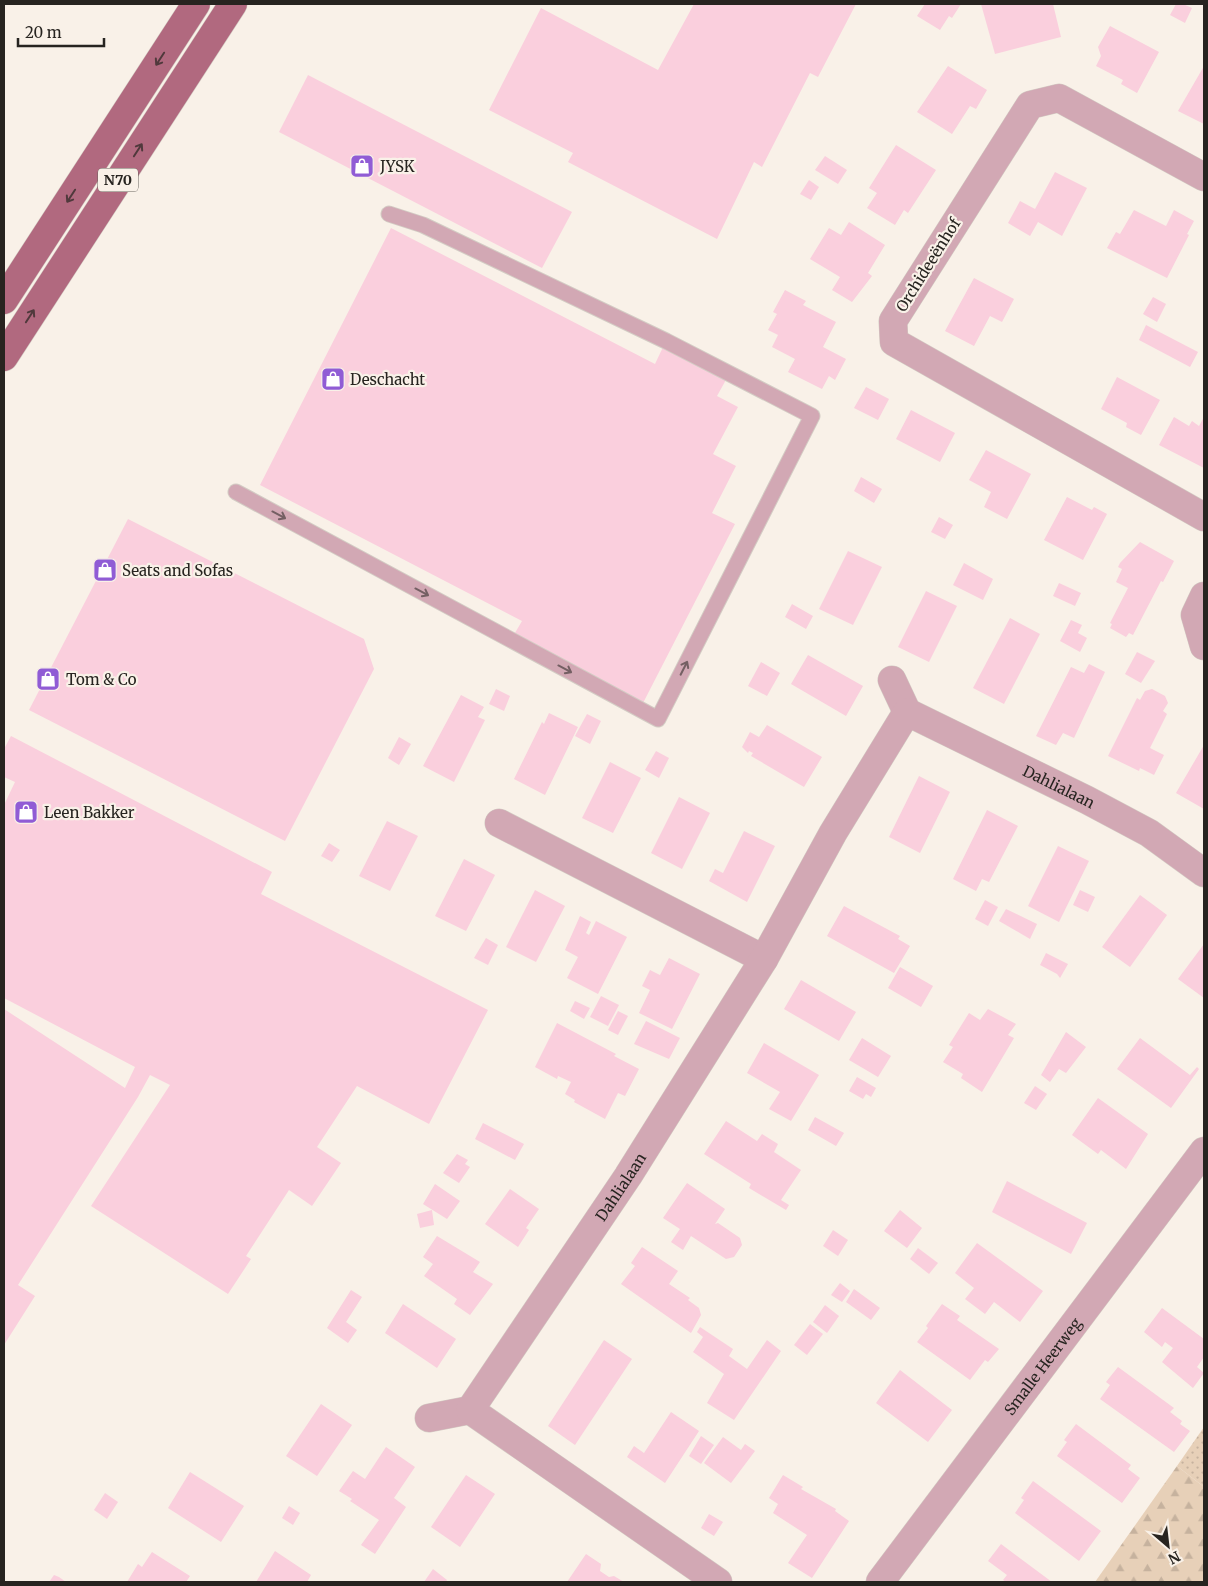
<svg xmlns="http://www.w3.org/2000/svg" width="1208" height="1586" font-family="Merriweather,serif">
<style>
.grass{fill:url(#grass-dots)}
.forest{fill:url(#forest-firs)}
.building{fill:#facfdd}
.lines{fill:none;stroke-linecap:round;stroke-linejoin:round}
.service-casing{stroke:#d3ccc4;stroke-width:17}
.minor-casing{stroke:#d3ccc4;stroke-width:29}
.primary-casing{stroke:#d3ccc4;stroke-width:29}
.service{stroke:#d2a8b4;stroke-width:15}
.minor{stroke:#d2a8b4;stroke-width:28}
.primary{stroke:#b1697f;stroke-width:28}
.oneway{stroke:#50393c}
.oneway2{stroke:#745f63}
.labels{text-anchor:middle;dominant-baseline:central;stroke-width:4.5;stroke-linejoin:round;paint-order:stroke}
.shield{fill:#f9f1e8;stroke:#66625c;stroke-width:1}
.shield-label{font-size:14px;font-weight:bold;fill:#272420}
.poi-label{font-size:15px;fill:#272420;stroke:#f9f1e8;text-anchor:start}
.street-label{font-size:15px;fill:#272420;stroke:#f9f1e8}
</style>
<defs>
<pattern id="grass-dots" width="8" height="8" patternUnits="userSpaceOnUse" patternTransform="scale(1.25)"><rect width="8" height="8" fill="#e7d0b8"/><path d="M2 2h.1M6 6h.1" fill="none" stroke="#c6b29e" stroke-width="1.8" stroke-linecap="round"/></pattern>
<pattern id="forest-firs" width="22" height="20" patternUnits="userSpaceOnUse" patternTransform="scale(1.25)"><rect width="22" height="20" fill="#e7d0b8"/><path d="M5 1l3.5 6h-7zM16 11l3.5 6h-7z" fill="#c6b29e"/></pattern>
</defs>
<rect width="100%" height="100%" fill="#f9f1e8"/>
<path class="grass" d="M1204 1427V1487L1177 1466Z"/>
<path class="forest" d="M1177 1466 1204 1487V1582H1095Z"/>
<g class="building">
<path d="M694 4H856L818 77 810 73 762 167 754 162 717 239 568 162 573 153 489 110 541 8 658 70Z"/>
<path d="M925 4H961L952 18 949 16 940 30 917 16Z"/>
<path d="M981 4H1053L1061 37 995 54Z"/>
<path d="M1176 4H1183L1192 8 1185 23 1170 15Z"/>
<path d="M1110 26 1159 52 1137 93 1121 84 1123 80 1096 66 1101 56 1098 47Z"/>
<path d="M948 66 987 90 976 109 970 106 952 134 917 112Z"/>
<path d="M1204 66V124L1178 111Z"/>
<path d="M308 75 572 212 542 268 279 132Z"/>
<path d="M896 145 936 170 908 213 904 210 895 225 867 208 877 193 869 188Z"/>
<path d="M825 156 847 170 838 184 815 170Z"/>
<path d="M1055 172 1087 188 1062 236 1038 222 1030 236 1008 223 1020 201 1035 209Z"/>
<path d="M809 180 819 187 811 200 800 194Z"/>
<path d="M1134 210 1166 226 1174 210 1194 221 1187 234 1189 235 1167 278 1107 248 1116 232 1120 234Z"/>
<path d="M849 222 885 245 868 273 872 276 852 302 832 290 840 277 810 259 829 228 841 235Z"/>
<path d="M391 228 655 364 664 345 727 378 717 396 738 407 713 454 736 466 712 513 735 524 642 705 512 638 522 621 260 485Z"/>
<path d="M974 278 1014 299 1002 322 990 316 974 346 945 331Z"/>
<path d="M785 290 806 301 803 305 836 322 823 347 846 359 835 380 829 376 822 389 788 372 795 359 772 347 778 335 768 330 777 314 773 312Z"/>
<path d="M1153 297 1166 304 1157 322 1143 314Z"/>
<path d="M1146 325 1198 352 1190 367 1139 340Z"/>
<path d="M1117 377 1160 400 1141 435 1126 427 1127 423 1101 409Z"/>
<path d="M866 387 889 399 878 420 854 408Z"/>
<path d="M911 410 955 433 940 462 896 439Z"/>
<path d="M1174 417 1189 426 1192 421 1199 426 1204 417V468L1159 445Z"/>
<path d="M986 450 1031 474 1007 519 984 507 991 492 969 480Z"/>
<path d="M861 477 882 489 874 503 854 491Z"/>
<path d="M1067 497 1092 510 1094 507 1107 514 1083 560 1044 540Z"/>
<path d="M939 517 953 525 945 539 931 532Z"/>
<path d="M128 519 364 639 374 669 285 841 29 710Z"/>
<path d="M1140 542 1174 561 1163 582 1161 581 1133 635 1129 633 1126 637 1110 628 1112 624 1110 623 1128 588 1116 582 1122 569 1118 567 1120 563Z"/>
<path d="M848 551 882 567 853 625 819 609Z"/>
<path d="M964 563 993 579 983 600 953 585Z"/>
<path d="M1059 583 1081 593 1075 606 1053 596Z"/>
<path d="M926 591 957 606 929 662 898 647Z"/>
<path d="M792 604 813 616 806 629 785 617Z"/>
<path d="M1010 618 1040 634 1004 704 973 688Z"/>
<path d="M1071 620 1082 625 1078 633 1087 638 1080 652 1060 641Z"/>
<path d="M1137 652 1155 661 1141 683 1125 674Z"/>
<path d="M808 655 863 686 846 716 791 684Z"/>
<path d="M761 662 780 673 767 696 748 686Z"/>
<path d="M1089 664 1105 672 1074 738 1063 733 1056 745 1036 736 1071 667 1084 673Z"/>
<path d="M496 689 510 696 504 711 489 704Z"/>
<path d="M1152 689 1165 696 1168 703 1163 711 1167 714 1150 748 1164 755 1154 775 1140 768 1139 771 1108 756 1137 698 1140 700 1145 691Z"/>
<path d="M461 695 484 707 478 717 485 720 454 782 423 766Z"/>
<path d="M549 713 578 727 545 795 514 779 542 722 544 724Z"/>
<path d="M587 714 601 721 590 744 575 736Z"/>
<path d="M767 725 822 757 804 787 751 756 753 753 749 751 748 753 742 747 750 732 759 737Z"/>
<path d="M11 736 272 872 261 894 488 1010 429 1124 357 1086 317 1147 341 1163 312 1206 289 1190 246 1256 251 1259 228 1294 91 1206 170 1085 150 1075 138 1097 18 1285 35 1296 4 1345V1009L125 1088 135 1067 4 998V805L15 782 4 777V749Z"/>
<path d="M399 737 411 744 399 765 388 758Z"/>
<path d="M1204 745V809L1176 793Z"/>
<path d="M656 751 669 758 659 778 645 770Z"/>
<path d="M610 762 641 778 613 833 582 818Z"/>
<path d="M919 776 950 792 920 853 889 837Z"/>
<path d="M679 797 710 813 682 869 651 853Z"/>
<path d="M987 810 1018 826 989 882 982 879 976 891 953 879Z"/>
<path d="M387 821 418 836 390 891 359 876Z"/>
<path d="M744 831 775 846 747 902 709 881 715 869 723 873Z"/>
<path d="M329 843 340 850 332 862 321 856Z"/>
<path d="M1058 846 1089 861 1059 922 1028 906Z"/>
<path d="M464 859 495 875 466 931 435 916Z"/>
<path d="M535 890 565 906 536 962 506 947Z"/>
<path d="M1080 890 1095 897 1088 912 1073 905Z"/>
<path d="M1140 895 1167 915 1130 967 1102 947Z"/>
<path d="M985 900 998 907 988 926 975 919Z"/>
<path d="M844 906 900 936 898 939 910 946 894 973 827 936Z"/>
<path d="M1006 909 1037 924 1030 939 999 921Z"/>
<path d="M580 916 591 922 586 933 589 935 596 921 627 937 598 994 567 978 578 957 565 950Z"/>
<path d="M486 938 498 945 488 965 474 958Z"/>
<path d="M1204 944V998L1178 979Z"/>
<path d="M1046 953 1068 964 1060 978 1057 974 1040 965Z"/>
<path d="M669 958 700 974 672 1029 639 1013 650 990 642 986 650 970 660 975Z"/>
<path d="M900 967 933 986 921 1007 888 988Z"/>
<path d="M801 980 856 1012 839 1041 784 1009Z"/>
<path d="M601 996 619 1005 608 1026 590 1017Z"/>
<path d="M575 1001 590 1008 584 1019 570 1011Z"/>
<path d="M988 1009 1016 1024 1008 1035 1014 1038 982 1092 961 1078 963 1074 943 1062 953 1047 949 1045 969 1013 980 1020Z"/>
<path d="M618 1011 628 1016 618 1035 608 1030Z"/>
<path d="M646 1021 680 1038 669 1059 634 1044Z"/>
<path d="M557 1023 616 1054 614 1056 639 1069 625 1096 618 1093 605 1119 574 1102 575 1100 565 1094 571 1082 558 1076 557 1079 535 1067Z"/>
<path d="M1066 1032 1086 1047 1066 1073 1059 1069 1050 1082 1041 1075Z"/>
<path d="M862 1038 891 1056 878 1077 849 1060Z"/>
<path d="M1140 1038 1190 1075 1197 1067 1199 1069 1171 1108 1117 1069Z"/>
<path d="M764 1043 819 1075 791 1121 769 1109 780 1092 747 1073Z"/>
<path d="M857 1077 876 1088 871 1097 866 1094 863 1099 849 1091Z"/>
<path d="M1035 1086 1047 1094 1036 1110 1024 1103Z"/>
<path d="M1098 1098 1148 1134 1126 1169 1101 1150 1098 1154 1072 1135Z"/>
<path d="M815 1117 844 1133 836 1146 808 1130Z"/>
<path d="M726 1121 757 1141 762 1134 778 1144 774 1152 801 1170 781 1200 789 1205 786 1210 749 1188 751 1184 704 1154Z"/>
<path d="M483 1123 524 1144 515 1160 475 1139Z"/>
<path d="M457 1154 468 1160 465 1164 470 1167 459 1183 443 1173Z"/>
<path d="M1007 1181 1087 1223 1071 1254 992 1212Z"/>
<path d="M687 1183 725 1209 715 1224 718 1223 740 1238 742 1245 734 1257 726 1259 691 1236 683 1250 671 1242 680 1229 663 1218Z"/>
<path d="M435 1184 460 1201 447 1219 423 1204Z"/>
<path d="M510 1189 539 1209 526 1228 529 1230 518 1247 485 1224Z"/>
<path d="M432 1210 434 1225 420 1228 417 1214Z"/>
<path d="M900 1210 922 1228 907 1248 884 1231Z"/>
<path d="M833 1230 848 1240 838 1256 823 1246Z"/>
<path d="M437 1236 480 1262 473 1272 493 1284 470 1315 454 1304 457 1299 424 1276 433 1264 423 1257Z"/>
<path d="M977 1243 1043 1291 1020 1322 994 1302 985 1314 965 1299 974 1288 955 1273Z"/>
<path d="M642 1247 678 1271 669 1284 690 1298 688 1300 699 1308 701 1315 691 1333 621 1284 635 1266 631 1263Z"/>
<path d="M918 1248 938 1263 929 1274 910 1259Z"/>
<path d="M840 1283 850 1291 842 1302 831 1295Z"/>
<path d="M854 1289 880 1308 871 1320 846 1302Z"/>
<path d="M351 1290 362 1297 346 1322 357 1330 348 1343 327 1328Z"/>
<path d="M403 1304 456 1339 437 1368 385 1333Z"/>
<path d="M942 1304 960 1316 957 1320 999 1349 988 1362 985 1360 970 1380 917 1342 928 1328 926 1326Z"/>
<path d="M825 1305 839 1316 827 1333 813 1322Z"/>
<path d="M1162 1308 1204 1339V1357L1197 1367 1204 1373 1193 1388 1162 1362 1173 1348 1165 1342 1162 1347 1144 1332Z"/>
<path d="M810 1324 823 1334 807 1355 794 1345Z"/>
<path d="M700 1327 733 1349 729 1356 747 1369 767 1340 781 1351 734 1420 707 1403 724 1374 693 1352 703 1337 697 1332Z"/>
<path d="M604 1340 632 1359 575 1445 548 1426Z"/>
<path d="M1118 1367 1174 1408 1170 1412 1182 1421 1180 1424 1190 1431 1174 1452 1100 1399 1110 1385 1106 1382Z"/>
<path d="M900 1370 952 1410 928 1442 876 1403Z"/>
<path d="M321 1404 352 1425 317 1476 286 1456Z"/>
<path d="M671 1412 699 1431 665 1483 627 1457 634 1446 644 1453Z"/>
<path d="M1076 1424 1131 1465 1128 1469 1140 1478 1122 1503 1057 1456 1067 1442 1064 1440Z"/>
<path d="M701 1436 714 1445 701 1464 689 1456Z"/>
<path d="M723 1437 741 1450 745 1444 755 1451 731 1483 704 1463Z"/>
<path d="M386 1447 415 1467 394 1498 406 1507 375 1554 361 1545 379 1520 350 1501 352 1499 339 1491 353 1471 365 1479Z"/>
<path d="M190 1472 244 1506 221 1542 168 1508Z"/>
<path d="M466 1475 495 1494 460 1547 431 1527Z"/>
<path d="M783 1475 803 1487 801 1489 836 1509 835 1511 849 1521 812 1578 788 1563 807 1535 773 1513 778 1504 769 1498Z"/>
<path d="M1033 1481 1101 1531 1079 1561 1015 1513 1024 1500 1021 1498Z"/>
<path d="M105 1493 118 1502 107 1519 94 1510Z"/>
<path d="M289 1506 300 1513 293 1525 282 1518Z"/>
<path d="M709 1514 723 1522 714 1536 701 1528Z"/>
<path d="M1001 1544 1052 1582H1006L1003 1580 1007 1575 988 1561Z"/>
<path d="M275 1551 311 1575 307 1582H256Z"/>
<path d="M152 1552 190 1576 186 1582H127L138 1564 142 1567Z"/>
<path d="M586 1554 601 1564 600 1571 609 1577 614 1576 624 1582H567Z"/>
<path d="M433 1569 447 1580 446 1582H424Z"/>
<path d="M54 1575 59 1577 66 1582H49Z"/>
</g>
<g class="lines">
<g class="service-casing">
<path id="service" d="M236 492 658 719 812 416 666 341 423 225 389 214"/>
</g>
<g class="minor-casing">
<g id="minor">
<path d="M1204 177 1059 98 1030 105 893 321 894 342 1204 517"/>
<path d="M1204 596 1195 615 1204 646"/>
<path d="M892 680 907 712"/>
<path d="M499 823 764 959"/>
<path d="M429 1418 470 1410"/>
<path id="s1" d="M718 1582 470 1410 628 1176 764 959 833 833 907 712 1087 800 1149 833 1204 873"/>
<path id="s2" d="M880 1582 1204 1151"/>
</g>
</g>
<g class="primary-casing">
<g id="primary">
<path d="M4 300 196 4"/>
<path d="M4 357 233 4"/>
</g>
</g>
<use href="#service" class="service"/>
<use href="#minor" class="minor"/>
<use href="#primary" class="primary"/>
</g>
<defs><path id="oneway-shaft" d="M-6 0H5M1.5-3L5.5 0L1.5 3" fill="none" stroke-width="1.6" stroke-linecap="round" stroke-linejoin="round" transform="scale(1.25)"/></defs>
<g class="oneway">
<use href="#oneway-shaft" transform="translate(160 59) rotate(123)"/>
<use href="#oneway-shaft" transform="translate(138 150) rotate(-57)"/>
<use href="#oneway-shaft" transform="translate(71 196) rotate(123)"/>
<use href="#oneway-shaft" transform="translate(30 316) rotate(-57)"/>
</g>
<g class="oneway2">
<use href="#oneway-shaft" transform="translate(279 515) rotate(28)"/>
<use href="#oneway-shaft" transform="translate(422 592) rotate(28)"/>
<use href="#oneway-shaft" transform="translate(684 668) rotate(-63)"/>
<use href="#oneway-shaft" transform="translate(565 669) rotate(28)"/>
</g>
<defs>
<g id="shop-square" transform="scale(1.25)"><rect x="-9" y="-9" width="18" height="18" rx="4" fill="#905cd5" stroke="#f9f1e8"/><path d="M-5-2.5h2.3a2.7 3.5 0 0 1 5.4 0H5L5.5 6h-11ZM-1.5-2.5h3a1.5 2.3 0 0 0-3 0Z" fill="#fff"/></g>
</defs>
<g fill-rule="evenodd">
<use href="#shop-square" x="362" y="166"/>
<use href="#shop-square" x="333" y="379"/>
<use href="#shop-square" x="105" y="570"/>
<use href="#shop-square" x="48" y="679"/>
<use href="#shop-square" x="26" y="812"/>
</g>
<g class="labels">
<rect class="shield" x="98" y="168.5" width="40" height="23" rx="4"/>
<g class="shield-label">
<text x="118" y="180">N70</text>
</g>
<g class="poi-label">
<text x="380" y="166">JYSK</text>
<text x="350" y="379">Deschacht</text>
<text x="122" y="570">Seats and Sofas</text>
<text x="66" y="679">Tom &amp; Co</text>
<text x="44" y="812">Leen Bakker</text>
</g>
<g class="street-label">
<text transform="translate(928 265) rotate(-58)">Orchideeënhof</text>
<text stroke="none"><textPath href="#s1" startOffset="1295">Dahlialaan</textPath></text>
<text stroke="none"><textPath href="#s1" startOffset="571">Dahlialaan</textPath></text>
<text stroke="none"><textPath href="#s2" startOffset="270">Smalle Heerweg</textPath></text>
</g>
</g>
<rect width="1208" height="1586" fill="none" stroke="#272420" stroke-width="10"/>
<g transform="translate(1168 1546) rotate(152)" stroke="#f9f1e8" stroke-width="4" paint-order="stroke">
<path d="M0-4L9 19L0 12L-9 19Z" fill="#272420"/>
<text y="-8" font-size="14" font-weight="bold" text-anchor="middle" fill="#272420">N</text>
</g>
<path d="M18 38v8h86v-8" fill="none" stroke="#272420" stroke-width="2.5"/>
<text x="25" y="38" font-size="15" fill="#272420" stroke="#f9f1e8" stroke-width="4" paint-order="stroke">20 m</text>
</svg>
